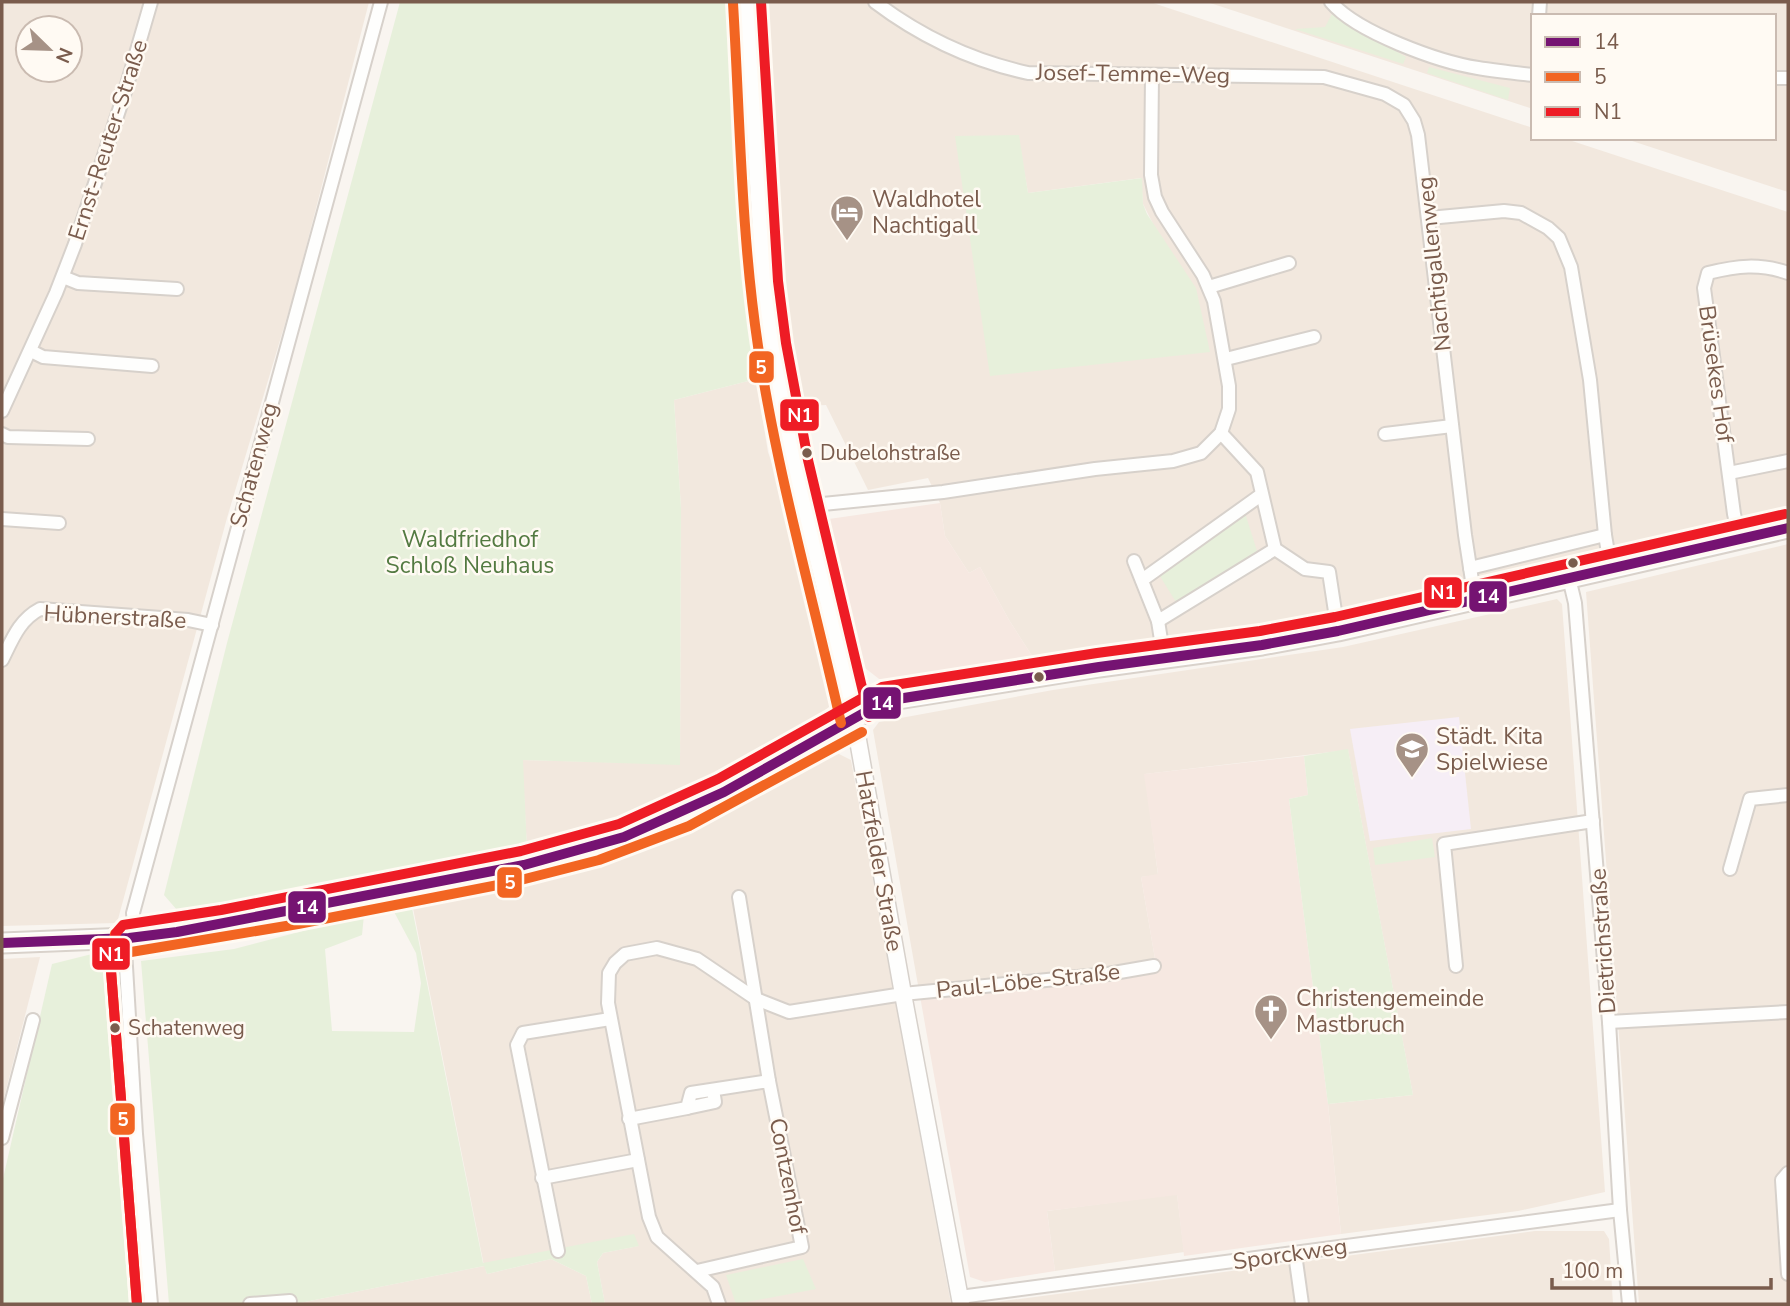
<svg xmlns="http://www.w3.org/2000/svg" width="1790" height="1306" font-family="'Nunito Sans',sans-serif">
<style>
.residential{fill:#f2e8de;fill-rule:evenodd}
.commercial{fill:#f6e8e1}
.education{fill:#f6eef6}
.green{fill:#e7f0db}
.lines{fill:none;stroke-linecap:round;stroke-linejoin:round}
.minor-casing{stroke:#d7d1cb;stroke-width:16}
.tertiary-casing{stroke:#d7d1cb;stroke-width:19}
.secondary-casing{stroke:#d9d2cb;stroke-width:23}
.minor{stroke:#fefefd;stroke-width:12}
.tertiary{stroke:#fefefd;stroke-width:16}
.secondary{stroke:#fefefd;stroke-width:19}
.bus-1-casing{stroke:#fffaf3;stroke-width:16}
.bus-2-casing{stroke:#fffaf3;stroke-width:16}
.bus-3-casing{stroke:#fffaf3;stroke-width:16}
.bus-1{stroke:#751372;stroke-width:10}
.bus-2{stroke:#f26522;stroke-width:10}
.bus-3{stroke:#ee1c25;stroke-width:10}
.bus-dot{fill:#7a5c4d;stroke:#fffaf3;stroke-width:2.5}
.labels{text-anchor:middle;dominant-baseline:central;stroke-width:5;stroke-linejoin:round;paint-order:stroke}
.bus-label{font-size:21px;fill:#7a5c4d;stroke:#fffaf3;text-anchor:start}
.street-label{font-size:23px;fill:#7a5c4d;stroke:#fffaf3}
.poi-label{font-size:23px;fill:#7a5c4d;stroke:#fffaf3;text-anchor:start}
.park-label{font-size:23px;fill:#537a41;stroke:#fffaf3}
.line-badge{stroke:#fffaf3;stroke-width:2.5}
.badge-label{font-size:19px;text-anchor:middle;font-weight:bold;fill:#fff}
</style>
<rect width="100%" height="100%" fill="#f9f5f0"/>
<g class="residential">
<path d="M2 2H369L295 290 227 518 117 923 2 926ZM28 28H70V70H28Z"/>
<path d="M763 2H1150L1533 128V138H1563L1788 212V513L1495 580 1202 640 1036 662 1009 620 980 567 969 573 945 536 940 503 928 478 868 490 826 405 791 407 772 280ZM1018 135 1028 193 1141 178 1143 204 1155 228 990 376Z"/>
<path d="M1207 2H1788V192L1623 138H1774V16H1533V109Z"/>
<path d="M756 379 768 452 790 516 833 695 830 706 809 724 680 793 551 845 527 849 522 760 680 764 681 508 674 400Z"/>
<path d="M1788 544V1304H1639L1586 592Z"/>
<path d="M1557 599 1562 604 1605 1192 1518 1211 1341 1234 1328 1104 1413 1095 1348 750 1145 774 1158 875 1141 877 1155 959 1104 968 924 987 918 985 873 730 879 722 1053 690 1343 647Z"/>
<path d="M839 754 851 760 951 1304H605L597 1262 603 1253 638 1246 484 1264 487 1274 551 1259 586 1276 592 1304H295L484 1266 412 903 567 870 659 840 738 803 827 755Z"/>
<path d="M40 957 2 1106V959Z"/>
<path d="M1177 1194 1184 1252 1055 1271 1047 1211Z"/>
<path d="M1535 1231H1604L1609 1239 1613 1304H981Z"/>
</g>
<g class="commercial">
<path d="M940 503 945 536 969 573 980 567 1009 620 1036 662 883 682 865 668 829 519Z"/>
<path d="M1304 756 1308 795 1289 799 1328 1104 1341 1234 1184 1256 1177 1195 1047 1211 1055 1271 985 1282 970 1277 918 985 924 987 1104 968 1155 959 1141 877 1158 874 1144 774Z"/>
</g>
<path class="education" d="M1459 717 1471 829 1370 841 1350 729Z"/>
<g class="green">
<path d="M400 2H730L744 281 756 379 674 400 681 508 680 765 523 760 527 849 177 910 164 895 227 643Z"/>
<path d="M1332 14 1406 57 1403 64 1295 29 1325 27Z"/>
<path d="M1429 67 1510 88 1508 100 1427 73Z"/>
<path d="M1019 135 1028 193 1142 178 1143 204 1147 214 1196 288 1210 352 990 376 955 136Z"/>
<path d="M1245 513 1257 551 1176 602 1158 573 1216 535Z"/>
<path d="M1348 749 1413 1095 1328 1104 1289 799 1308 795 1304 756Z"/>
<path d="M1432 838 1435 857 1375 865 1373 848Z"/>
<path d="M411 903 483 1263 634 1234 639 1246 603 1253 597 1262 605 1304H592L586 1276 551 1259 487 1274 484 1266 295 1304H169L141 961 234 949 364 915 362 935 325 949 332 1031 414 1032 421 983 416 953 392 908Z"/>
<path d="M92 954 109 965 136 1304H2V1183L52 964Z"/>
<path d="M803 1259 816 1289 736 1304 726 1275Z"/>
</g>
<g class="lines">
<g class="minor-casing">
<g id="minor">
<path d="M875 2C920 36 973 61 1028 73L1324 77 1385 94 1404 105 1414 121 1418 135 1465 535 1475 600"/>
<path d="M1331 2C1356 32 1439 62 1478 68 1496 71 1515 73 1533 75"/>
<path d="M1539 16 1540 2"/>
<path d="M1774 78H1788"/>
<path d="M1429 218 1504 211 1521 213 1548 228 1559 238 1571 267 1590 380 1605 535 1611 570"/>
<path d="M63 277 78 283 177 289"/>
<path d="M1209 287 1289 263"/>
<path d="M31 351 43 357 152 366"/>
<path d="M1226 359 1314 337"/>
<path d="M2 411 56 293 75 244 124 95 151 2"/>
<path d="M1221 433 1257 472 1275 549 1305 569 1329 572 1338 631"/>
<path d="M2 434 8 437 88 439"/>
<path d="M1385 434 1452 426"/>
<path d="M1729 473 1788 461"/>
<path d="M803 506 943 492 1095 469 1173 461 1201 453 1221 433 1229 409V386L1214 301 1203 275 1162 212 1155 197 1151 175 1152 75"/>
<path d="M2 519 59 523"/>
<path d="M1740 539 1734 514 1704 288 1708 273C1737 266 1759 263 1788 273"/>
<path d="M1134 561 1158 621 1164 659"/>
<path d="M1470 568 1605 535"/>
<path d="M1569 578 1575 603 1609 1022 1620 1210 1629 1304"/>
<path d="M1142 580 1261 495"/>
<path d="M1158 621 1275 549"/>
<path d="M2 660C12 640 19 620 40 609L188 620 212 625"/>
<path d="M1730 869 1750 799 1788 795"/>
<path d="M1456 966 1444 844 1593 821"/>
<path d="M1609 1022 1788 1012"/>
<path d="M687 1108 715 1102 713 1090"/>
<path d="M629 1119 687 1108 691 1093 769 1081"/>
<path d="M2 1138 33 1020"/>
<path d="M1788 1173 1782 1180 1788 1274"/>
<path d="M542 1178 638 1160"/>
<path d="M558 1251 517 1045 523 1033 610 1019"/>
<path d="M1295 1254 1302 1304"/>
<path d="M697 1271 802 1247 769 1081 739 897"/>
<path d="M960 1297 1620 1210"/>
<path d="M151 1304 136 1134 125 950 134 925 133 913 381 2"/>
<path d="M250 1304 290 1301"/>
<path d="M719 1304 713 1287 657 1237 649 1217 608 1003 609 973 615 963 625 954 657 948 697 959 756 999 789 1012 903 994 1108 974 1154 966"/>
</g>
</g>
<g class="tertiary-casing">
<path id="tertiary" d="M747 2 764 282 772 345 794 463 826 592 856 729 903 994 961 1304"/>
</g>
<g class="secondary-casing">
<path id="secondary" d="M2 943 129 938 177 932 524 865 624 837 724 792 885 701 1099 667 1262 645 1338 631 1788 528"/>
</g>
<use href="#minor" class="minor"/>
<use href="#tertiary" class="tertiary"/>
<use href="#secondary" class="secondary"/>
<g class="bus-1-casing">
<path id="bus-1" d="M2 943 129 938 177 932 524 865 624 837 724 792 885 701 1099 667 1262 645 1338 631 1788 528"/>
</g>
<g class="bus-2-casing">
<g id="bus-2">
<path d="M733 3C740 117 741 233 758 346 777 473 813 598 841 723"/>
<path d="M115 934 110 958 137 1304"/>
<path d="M131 952 298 924 513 882 599 860 689 826 862 732"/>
</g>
</g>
<g class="bus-3-casing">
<g id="bus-3">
<path d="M761 2 778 281 786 343 808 460 869 717"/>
<path d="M137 1304 110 958 116 933 123 925 221 910 521 851 619 824 718 779 882 687 1097 653 1260 631 1335 617 1785 514"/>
</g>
</g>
<use href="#bus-1" class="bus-1"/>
<use href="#bus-2" class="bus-2"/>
<use href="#bus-3" class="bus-3"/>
</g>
<defs>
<g id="hotel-pin" transform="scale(1.75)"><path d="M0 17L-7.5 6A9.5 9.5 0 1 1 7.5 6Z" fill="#a69286" stroke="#fffaf3"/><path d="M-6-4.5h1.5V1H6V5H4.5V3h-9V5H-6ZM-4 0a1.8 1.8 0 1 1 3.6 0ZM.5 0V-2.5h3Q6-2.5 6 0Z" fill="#fff"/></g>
<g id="school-pin" transform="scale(1.75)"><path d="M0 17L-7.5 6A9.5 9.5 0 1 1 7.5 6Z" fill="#a69286" stroke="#fffaf3"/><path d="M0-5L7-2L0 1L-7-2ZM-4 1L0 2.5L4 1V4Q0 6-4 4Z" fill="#fff"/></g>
<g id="church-pin" transform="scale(1.75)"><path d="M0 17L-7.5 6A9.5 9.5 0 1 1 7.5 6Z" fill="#a69286" stroke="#fffaf3"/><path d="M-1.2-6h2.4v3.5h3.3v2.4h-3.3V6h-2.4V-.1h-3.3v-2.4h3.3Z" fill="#fff"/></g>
</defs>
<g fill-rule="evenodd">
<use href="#hotel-pin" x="847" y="212"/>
<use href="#school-pin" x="1412" y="749"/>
<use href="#church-pin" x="1271" y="1011"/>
</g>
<g class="bus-dot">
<circle cx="807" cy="453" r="6"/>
<circle cx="1573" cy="563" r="6"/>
<circle cx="1039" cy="677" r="6"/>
<circle cx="115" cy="1028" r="6"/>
</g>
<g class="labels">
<g class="bus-label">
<text x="820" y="453">Dubelohstraße</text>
<text x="128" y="1028">Schatenweg</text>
</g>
<g class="street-label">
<text transform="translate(1133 74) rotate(1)">Josef-Temme-Weg</text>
<text transform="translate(108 140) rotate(-72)">Ernst-Reuter-Straße</text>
<text transform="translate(1434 264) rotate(-96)">Nachtigallenweg</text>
<text transform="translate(1716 374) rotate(82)">Brüsekes Hof</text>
<text transform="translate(254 465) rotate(-75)">Schatenweg</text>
<text transform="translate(115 617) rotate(3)">Hübnerstraße</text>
<text transform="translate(879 861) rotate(80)">Hatzfelder Straße</text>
<text transform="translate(1603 941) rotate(-94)">Dietrichstraße</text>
<text transform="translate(1028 981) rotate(-6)">Paul-Löbe-Straße</text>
<text transform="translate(788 1176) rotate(79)">Contzenhof</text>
<text transform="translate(1290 1254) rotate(-8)">Sporckweg</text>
</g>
<g class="poi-label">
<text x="872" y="199">Waldhotel<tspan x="872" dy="26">Nachtigall</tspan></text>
<text x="1436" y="736">Städt. Kita<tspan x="1436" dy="26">Spielwiese</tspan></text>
<text x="1296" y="998">Christengemeinde<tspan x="1296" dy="26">Mastbruch</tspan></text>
</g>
<g class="park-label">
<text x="470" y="539">Waldfriedhof<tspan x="470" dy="26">Schloß Neuhaus</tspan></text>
</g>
</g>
<g class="line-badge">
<rect x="748" y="350" width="27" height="34" rx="7" fill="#f26522"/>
<rect x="779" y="398" width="41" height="34" rx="7" fill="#ee1c25"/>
<rect x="1423" y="576" width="40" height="33" rx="7" fill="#ee1c25"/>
<rect x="1468" y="580" width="40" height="33" rx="7" fill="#751372"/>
<rect x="862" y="686" width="40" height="34" rx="7" fill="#751372"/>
<rect x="496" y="866" width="27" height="33" rx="7" fill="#f26522"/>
<rect x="287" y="890" width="40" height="34" rx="7" fill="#751372"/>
<rect x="91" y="937" width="40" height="34" rx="7" fill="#ee1c25"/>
<rect x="109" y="1102" width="27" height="34" rx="7" fill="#f26522"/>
</g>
<g class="badge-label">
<text x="761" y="374">5</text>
<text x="800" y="422">N1</text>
<text x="1443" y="599">N1</text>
<text x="1488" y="603">14</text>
<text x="882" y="710">14</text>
<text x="510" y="889">5</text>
<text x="307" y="914">14</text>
<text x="111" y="961">N1</text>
<text x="123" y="1126">5</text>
</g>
<rect width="1790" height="1306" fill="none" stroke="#7a5c4d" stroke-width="7"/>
<rect x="1531" y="14" width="245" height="126" fill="#fffaf3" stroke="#cabbb1" stroke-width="2"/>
<rect x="1545" y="37" width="35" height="10" fill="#751372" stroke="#cabbb1" stroke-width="2"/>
<text x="1594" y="49" font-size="21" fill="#7a5c4d">14</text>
<rect x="1545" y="72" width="35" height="10" fill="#f26522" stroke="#cabbb1" stroke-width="2"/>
<text x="1594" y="84" font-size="21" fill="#7a5c4d">5</text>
<rect x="1545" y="107" width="35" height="10" fill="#ee1c25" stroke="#cabbb1" stroke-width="2"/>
<text x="1594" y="119" font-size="21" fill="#7a5c4d">N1</text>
<g transform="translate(49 49) rotate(113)"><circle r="33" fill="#fffaf3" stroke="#cabbb1" stroke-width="2"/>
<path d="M0-5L12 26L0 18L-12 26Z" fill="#a69286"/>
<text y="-10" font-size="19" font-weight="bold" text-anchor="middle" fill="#7a5c4d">N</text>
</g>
<path d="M1552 1278v10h219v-10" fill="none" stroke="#7a5c4d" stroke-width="3.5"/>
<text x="1562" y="1278" font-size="21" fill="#7a5c4d" stroke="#fffaf3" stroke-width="5" paint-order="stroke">100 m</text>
</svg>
